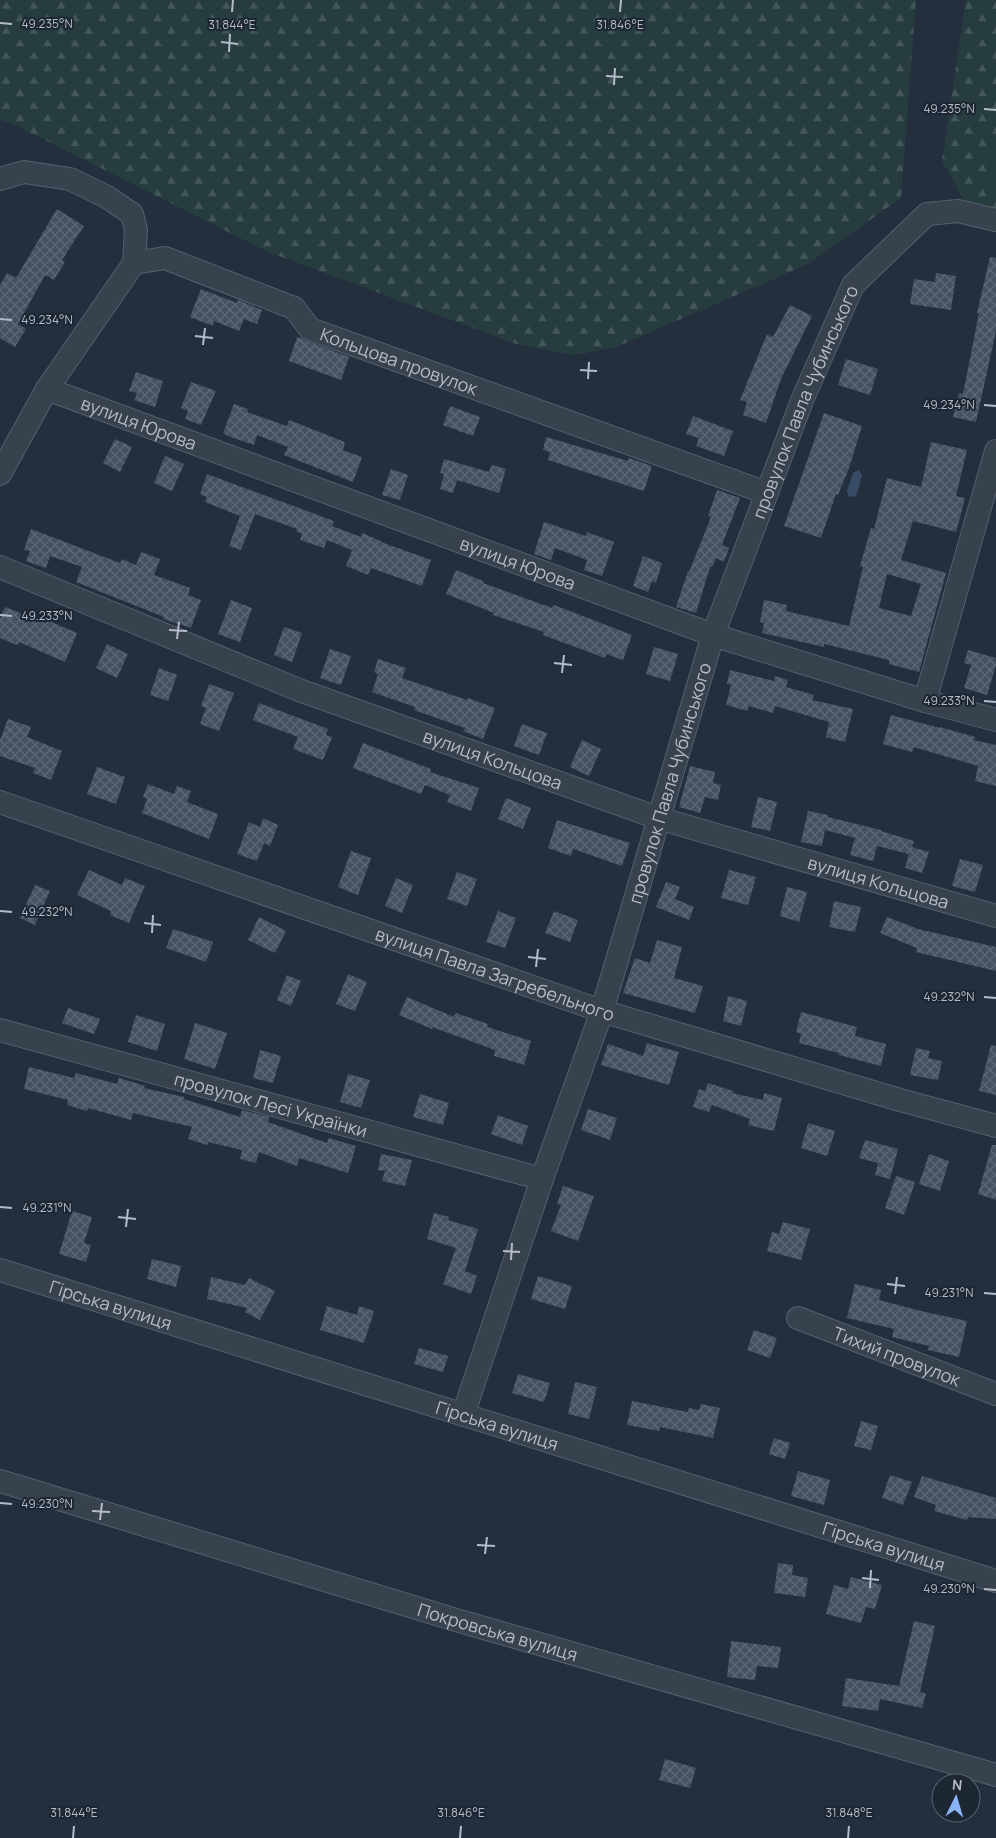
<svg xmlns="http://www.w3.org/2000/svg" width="996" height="1838" font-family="Manrope,sans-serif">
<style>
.forest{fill:url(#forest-firs)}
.garden{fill:#263c3f}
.water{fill:#394c67}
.building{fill:url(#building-cross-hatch);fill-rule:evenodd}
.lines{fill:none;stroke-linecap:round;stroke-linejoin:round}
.minor-casing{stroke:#565f6c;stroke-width:24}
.minor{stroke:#38414e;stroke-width:22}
.ticks{fill:none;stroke:#b4bcc9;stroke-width:2}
.labels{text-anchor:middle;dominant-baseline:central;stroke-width:4;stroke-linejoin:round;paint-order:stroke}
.street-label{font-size:18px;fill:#b4bcc9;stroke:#1d2633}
.ticks-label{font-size:12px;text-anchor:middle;fill:#b4bcc9;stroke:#1d2633;stroke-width:4;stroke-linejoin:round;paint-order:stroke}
</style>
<defs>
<pattern id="forest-firs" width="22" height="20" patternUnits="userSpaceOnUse" patternTransform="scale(1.25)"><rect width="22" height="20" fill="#263c3f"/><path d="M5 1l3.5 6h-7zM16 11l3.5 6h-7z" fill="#435659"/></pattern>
<pattern id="building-cross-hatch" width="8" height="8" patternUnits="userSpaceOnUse" patternTransform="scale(1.25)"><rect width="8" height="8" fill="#455162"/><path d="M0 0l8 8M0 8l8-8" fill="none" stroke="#5d6877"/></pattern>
</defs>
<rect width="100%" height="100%" fill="#242f3e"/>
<g class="forest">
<path d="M0 0H916L901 198 808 264 614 348 573 355 516 344 266 251 11 123 0 120Z"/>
<path d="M966 0H996V133L986 188 996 191V211L966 204 942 161Z"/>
</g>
<path class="garden" d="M996 133V191L986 189Z"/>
<path class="water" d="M859 470 862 476 856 496 849 497 847 491 853 473Z"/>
<g class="building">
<path d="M57 209 84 226 62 260 65 262 54 280 45 275 18 324 26 329 15 347 0 338V285L7 273 16 278Z"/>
<path d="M990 257 996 258V331L976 422 953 417 959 393 963 394 979 313H977Z"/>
<path d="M936 273 956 276 951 310 910 304 914 279 935 282Z"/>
<path d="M201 289 237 303 238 300 262 310 257 324 244 319 239 331 214 321 213 326 190 317Z"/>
<path d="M790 305 812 316 781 379 766 423 743 415 747 402 740 400 767 334 773 337Z"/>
<path d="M297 337 349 357 341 380 289 361Z"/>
<path d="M846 359 878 369 870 395 838 385Z"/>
<path d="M136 372 163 381 155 407 134 400 137 393 129 391Z"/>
<path d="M191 382 216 391 201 425 185 419 188 411 181 408Z"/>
<path d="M234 404 248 409 247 412 287 426 289 420 345 442 343 450 362 457 353 482 284 455 288 447 257 435 254 445 225 435 226 434 223 433Z"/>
<path d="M450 406 480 417 473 436 443 425Z"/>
<path d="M824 413 862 426 849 468 838 495 836 494 821 538 784 526Z"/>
<path d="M693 416 733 431 724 456 696 446 699 438 686 434Z"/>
<path d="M546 437 628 461 629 458 652 466 644 491 548 460 550 452 543 450Z"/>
<path d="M115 439 132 447 120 472 103 463Z"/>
<path d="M931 442 967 450 956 496 965 498 956 532 913 521 901 560 946 573 919 672 889 664V660L824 644V647L762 633 764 623 760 622 764 600 787 605 786 611 849 626 863 567 860 566 871 528 874 529 887 478 921 487ZM887 574 921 584 911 616 879 608Z"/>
<path d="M165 456 184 464 172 491 154 483Z"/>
<path d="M444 459 489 472 492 465 506 469 499 493 457 480 453 493 440 489 444 474 440 473Z"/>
<path d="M391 469 408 475 400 500 382 495Z"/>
<path d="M207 474 334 521 332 526 361 537 362 533 381 541V542L431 560 422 586 371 568 368 575 346 566 352 550 327 540 324 548 300 540 302 534 296 531 297 529 255 514 241 550 229 546 240 516 205 502 207 497 200 494Z"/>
<path d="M717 490 740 498 722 545 729 548 724 562 716 558 712 567H710L696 613 676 607 688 571 689 572 711 517 708 516Z"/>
<path d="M544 522 586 536 587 532 614 542 602 576 584 570 587 560 555 548 551 560 534 554Z"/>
<path d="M31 529 120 563 122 559 136 565 141 552 160 559 154 575 190 588 188 595 201 600 191 628 163 619 164 617 76 582 82 567 50 556 46 568 26 561 30 551 24 550Z"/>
<path d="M643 556 662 563 656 583 652 581 648 592 633 586Z"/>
<path d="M456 570 483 581V583L552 608 554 605 632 635 623 660 606 654 605 658 543 635 544 632 493 615 494 613 446 594Z"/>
<path d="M231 600 252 608 240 642 218 634Z"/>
<path d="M5 607 46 623 47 620 77 633 65 662 19 642 17 645 0 638V619Z"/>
<path d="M284 627 302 633 292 662 274 655Z"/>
<path d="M107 644 128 654 117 678 96 668Z"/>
<path d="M654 647 678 654 670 681 646 674Z"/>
<path d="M330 649 351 656 341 685 320 678Z"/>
<path d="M968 650 996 658V665L987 695 964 688 971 665 964 663Z"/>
<path d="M378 659 406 668 402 678 467 700 468 698 495 708 483 739 463 731 465 728 414 710 415 707 372 692 378 674 374 672Z"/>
<path d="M159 668 177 675 168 701 150 695Z"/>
<path d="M730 670 774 681 775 676 788 680 786 687 814 695 812 700 853 709 845 742 826 737 829 722 775 706 773 713 749 706 747 711 726 705 731 685 727 684Z"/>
<path d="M209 684 234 693 219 731 200 724 206 708 201 706Z"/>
<path d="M259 703 328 729 326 735 332 737 323 760 293 749 298 737 253 720Z"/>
<path d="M891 715 940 728V727L975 737 974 740 996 745V786L975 781 978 766 914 747 912 752 883 744Z"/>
<path d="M8 719 31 727 27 737 62 751 51 780 33 773 35 768 0 756V740Z"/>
<path d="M522 724 547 733 539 755 514 746Z"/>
<path d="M582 740 601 749 589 776 570 767Z"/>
<path d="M363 743 431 769 430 772 479 788 471 811 447 802 450 795 425 785 421 794 353 768Z"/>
<path d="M690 766 715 772 713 783 721 785 718 800 705 797 700 813 679 807Z"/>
<path d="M97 767 125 777 116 804 87 794Z"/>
<path d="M148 784 174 794 177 786 191 791 187 802 218 814 209 839 142 813 147 799 143 797Z"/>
<path d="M758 797 777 802 770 831 751 827Z"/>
<path d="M506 798 531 808 523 829 498 819Z"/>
<path d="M808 811 828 815V817L881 830V831L914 841 912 847 929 852 922 873 905 868 909 854 877 846 873 861 850 855 855 838 825 830 822 846 801 842Z"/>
<path d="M263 818 278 825 270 846 264 843 257 861 237 854 249 822 260 827Z"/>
<path d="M557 820 630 843 622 866 573 849 571 856 548 848Z"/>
<path d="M351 851 371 858 358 895 338 887Z"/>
<path d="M960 859 983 865 975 892 952 886Z"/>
<path d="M89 870 122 885 125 878 145 886 129 923 110 915 111 911 77 895Z"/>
<path d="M729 870 756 877 748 905 721 898Z"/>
<path d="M457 872 477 879 467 906 447 899Z"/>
<path d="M396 878 413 885 402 913 385 906Z"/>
<path d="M666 882 680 887 675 899 694 907 689 920 656 907Z"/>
<path d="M35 885 50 891 35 925 20 918Z"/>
<path d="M787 887 807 892 799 922 780 916Z"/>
<path d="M834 901 861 907 855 932 829 927Z"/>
<path d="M498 911 516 918 505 948 486 942Z"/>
<path d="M554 911 578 920 570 942 545 933Z"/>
<path d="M259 917 286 931 275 953 248 940Z"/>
<path d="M887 917 918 929 996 947V971L916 952 917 948 880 933Z"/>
<path d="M173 929 213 942 206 962 166 948Z"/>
<path d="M657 940 682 947 674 978 703 986 695 1013 623 993 635 958 650 963Z"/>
<path d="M348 974 367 982 355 1011 336 1004Z"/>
<path d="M287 975 301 981 291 1006 277 1000Z"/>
<path d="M728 996 747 1001 741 1026 723 1021Z"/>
<path d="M407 997 454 1017 456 1013 488 1024 487 1027 531 1041 524 1065 494 1056 495 1050 432 1027V1029L399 1015Z"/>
<path d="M68 1008 100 1019 94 1034 62 1023Z"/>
<path d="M801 1012 857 1027 855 1036 886 1044 881 1066 839 1055V1053L799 1043 801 1034 796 1032Z"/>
<path d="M136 1015 165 1024 157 1051 128 1042Z"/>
<path d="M195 1023 227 1033 215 1069 184 1059Z"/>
<path d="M647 1043 679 1052 669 1085 601 1065 608 1044 643 1056Z"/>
<path d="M991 1045 996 1046V1095L979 1091Z"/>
<path d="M916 1048 930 1051 928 1058 942 1061 938 1080 910 1075Z"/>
<path d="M260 1050 281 1056 273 1083 253 1078Z"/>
<path d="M29 1067 74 1078 76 1073 117 1084 119 1078 145 1086 144 1088 184 1097V1099L240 1117 242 1110 269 1117 268 1122 327 1143 329 1138 356 1146 348 1173 299 1158 297 1166 259 1152 256 1163 240 1159 242 1150 208 1142 207 1145 188 1139 192 1127 133 1113 131 1120 88 1108 87 1111 67 1105 68 1100 24 1089Z"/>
<path d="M348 1074 370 1080 361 1108 340 1102Z"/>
<path d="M708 1083 733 1091 732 1093 763 1100 764 1093 782 1098 774 1131 748 1125 750 1119 712 1105 709 1112 693 1107 699 1089 705 1091Z"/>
<path d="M420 1094 449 1103 443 1125 413 1117Z"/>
<path d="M588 1109 617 1118 610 1140 581 1130Z"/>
<path d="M498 1115 528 1126 522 1145 491 1134Z"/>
<path d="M808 1123 835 1131 827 1156 801 1148Z"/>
<path d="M865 1140 898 1149 890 1179 875 1175 878 1163 859 1158Z"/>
<path d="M992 1145H996V1200L978 1194Z"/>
<path d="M381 1154 412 1160 405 1186 382 1181 385 1171 378 1170Z"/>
<path d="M929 1154 949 1161 940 1191 919 1184Z"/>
<path d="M896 1176 915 1182 904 1215 885 1208Z"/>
<path d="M563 1186 594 1196 578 1241 551 1231 561 1205 557 1204Z"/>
<path d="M72 1211 92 1217 84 1243 91 1245 86 1262 59 1254Z"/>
<path d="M434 1213 449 1217 448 1220 478 1229 465 1271 477 1276 471 1294 443 1284 456 1248 427 1239Z"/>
<path d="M783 1222 810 1229 801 1260 767 1251 772 1232 779 1234Z"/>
<path d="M152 1259 181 1266 176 1287 147 1279Z"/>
<path d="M538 1276 572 1286 565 1309 531 1299Z"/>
<path d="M211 1277 245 1285 249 1278 275 1291 260 1320 245 1312 247 1308 207 1299Z"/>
<path d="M855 1284 881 1290 879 1300 921 1311 967 1321 959 1357 928 1350 929 1346 892 1337 894 1329 847 1318Z"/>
<path d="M327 1306 357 1315 359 1306 374 1311 364 1343 320 1330Z"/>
<path d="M754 1330 777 1338 770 1358 747 1350Z"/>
<path d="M419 1348 448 1356 443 1372 414 1364Z"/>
<path d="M518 1374 550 1383 544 1402 512 1393Z"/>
<path d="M575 1382 597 1387 589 1419 568 1414Z"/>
<path d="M632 1401 688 1412 689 1408 699 1410 701 1404 720 1408 713 1438 660 1427 659 1431 627 1425Z"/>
<path d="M861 1421 878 1426 871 1450 854 1446Z"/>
<path d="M774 1438 790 1443 785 1459 769 1454Z"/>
<path d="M798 1471 830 1480 824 1505 791 1496Z"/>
<path d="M890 1475 912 1482 903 1505 882 1498Z"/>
<path d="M922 1476 996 1498V1519L968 1517 967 1520 934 1511 936 1505 914 1497Z"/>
<path d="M778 1563 793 1565 792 1575 808 1578 805 1597 774 1593Z"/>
<path d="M851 1577 882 1585 875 1609 866 1607 861 1623 826 1614 834 1585 848 1589Z"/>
<path d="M914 1621 935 1626 920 1692 926 1694 922 1708 880 1699 878 1711 842 1706 846 1678 899 1686Z"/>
<path d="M731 1641 781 1647 778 1668 757 1666 755 1680 727 1677Z"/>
<path d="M665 1759 696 1768 690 1788 659 1780Z"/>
</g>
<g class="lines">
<g class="minor-casing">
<g id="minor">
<path d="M0 179 24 172 70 179 107 197 132 214 136 230 134 263"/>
<path id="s1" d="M47 389 713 635 925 701 996 720"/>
<path id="s2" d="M0 474 47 389 134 263 165 258 294 308 310 329 767 493"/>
<path id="s3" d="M0 567 299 690 658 818 996 916"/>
<path d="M925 701 996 451"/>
<path id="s4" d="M0 802 602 1011 900 1100 996 1126"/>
<path id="s5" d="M0 1030 542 1179"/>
<path id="s6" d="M0 1270 996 1581"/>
<path id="s7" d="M798 1318 996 1394"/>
<path id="s8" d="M463 1415 542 1179 602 1011 713 635 803 398 853 285 927 214 958 211 996 220"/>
<path id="s9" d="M0 1481 456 1620 996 1775"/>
</g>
</g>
<use href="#minor" class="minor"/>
</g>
<path class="ticks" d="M232 12 233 0M620 12 621 0M0 23 12 24M221 42 238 44M229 52 230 34M606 76 623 77M614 85 615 68M984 109 996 110M0 319 12 320M195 336 213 338M203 345 205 328M580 370 597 371M588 379 589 362M984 405 996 406M0 615 12 616M169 630 187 631M177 639 179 622M554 663 572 665M562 673 564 655M984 701 996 702M0 911 12 912M144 923 161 925M152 933 153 915M528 957 546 959M536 967 538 949M984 997 996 998M0 1207 12 1208M118 1217 136 1219M126 1227 128 1209M503 1251 520 1252M511 1260 512 1243M887 1284 905 1286M984 1293 996 1294M895 1294 897 1277M0 1503 12 1504M92 1511 110 1512M100 1520 102 1503M477 1545 495 1546M485 1554 487 1537M862 1578 879 1580M870 1588 871 1570M984 1589 996 1590M73 1838 74 1826M460 1838 461 1826M848 1838 849 1826"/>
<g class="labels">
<g class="street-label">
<text stroke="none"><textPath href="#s2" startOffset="541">Кольцова провулок</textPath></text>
<text stroke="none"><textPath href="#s8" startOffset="1070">провулок Павла Чубинського</textPath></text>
<text stroke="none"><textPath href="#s1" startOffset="98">вулиця Юрова</textPath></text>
<text stroke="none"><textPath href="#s1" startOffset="502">вулиця Юрова</textPath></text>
<text stroke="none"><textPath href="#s3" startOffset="529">вулиця Кольцова</textPath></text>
<text stroke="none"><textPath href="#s8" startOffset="665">провулок Павла Чубинського</textPath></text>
<text stroke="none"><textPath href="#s3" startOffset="934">вулиця Кольцова</textPath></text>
<text stroke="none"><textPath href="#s4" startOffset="524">вулиця Павла Загребельного</textPath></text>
<text stroke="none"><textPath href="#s5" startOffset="281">провулок Лесі Українки</textPath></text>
<text stroke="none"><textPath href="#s6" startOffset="116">Гірська вулиця</textPath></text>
<text stroke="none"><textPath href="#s7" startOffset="106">Тихий провулок</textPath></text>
<text stroke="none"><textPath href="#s6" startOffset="521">Гірська вулиця</textPath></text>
<text stroke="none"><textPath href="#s6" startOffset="926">Гірська вулиця</textPath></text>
<text stroke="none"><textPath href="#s9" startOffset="520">Покровська вулиця</textPath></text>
</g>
</g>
<g class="ticks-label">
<text x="47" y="28">49.235°N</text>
<text x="232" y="29">31.844°E</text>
<text x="620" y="29">31.846°E</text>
<text x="949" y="113">49.235°N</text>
<text x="47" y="324">49.234°N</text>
<text x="949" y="409">49.234°N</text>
<text x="47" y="620">49.233°N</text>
<text x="949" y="705">49.233°N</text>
<text x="47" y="916">49.232°N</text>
<text x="949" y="1001">49.232°N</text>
<text x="47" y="1212">49.231°N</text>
<text x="949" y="1297">49.231°N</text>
<text x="47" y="1508">49.230°N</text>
<text x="949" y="1593">49.230°N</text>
<text x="74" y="1817">31.844°E</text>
<text x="461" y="1817">31.846°E</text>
<text x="849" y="1817">31.848°E</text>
</g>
<g transform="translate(956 1798) rotate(5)"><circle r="24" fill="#1d2633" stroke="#59626f"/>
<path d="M0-4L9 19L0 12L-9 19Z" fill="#8ab4f8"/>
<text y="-8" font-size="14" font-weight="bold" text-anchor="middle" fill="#b4bcc9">N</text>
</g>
</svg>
